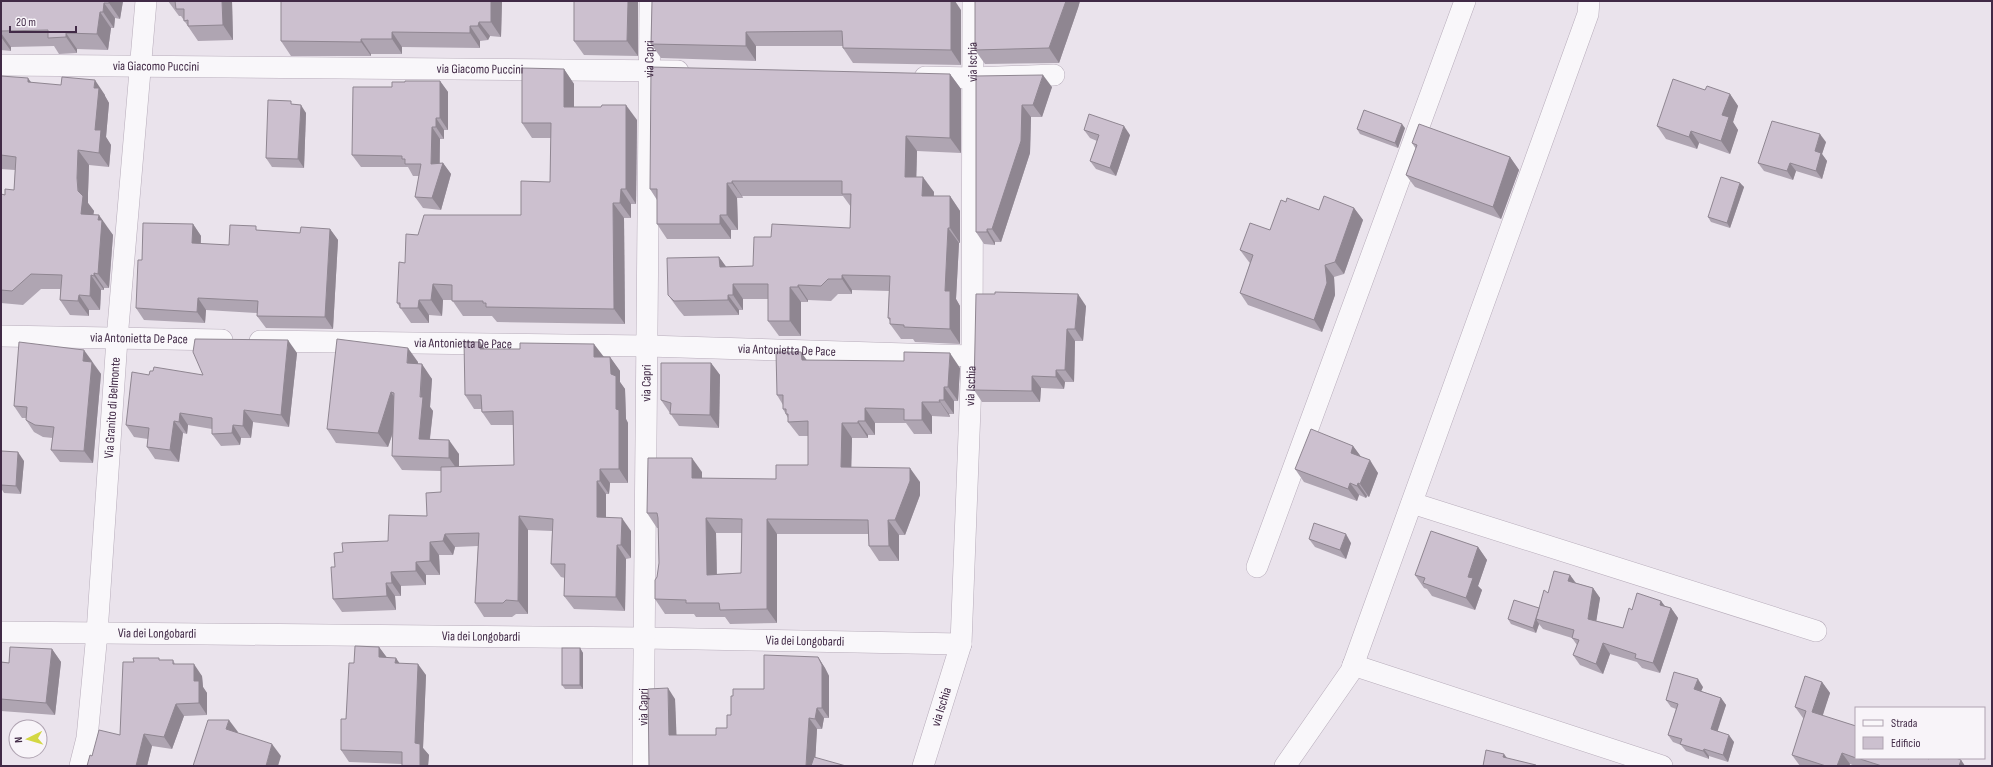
<svg xmlns="http://www.w3.org/2000/svg" width="1993" height="767" font-family="'Sofia Sans Condensed',sans-serif">
<style>
.lines{fill:none;stroke-linecap:round;stroke-linejoin:round}
.minor-casing{stroke:#b7acba;stroke-width:22}
.minor{stroke:#f9f7fa;stroke-width:21}
.wall{fill:#afa5b2;fill-rule:evenodd}
.shaded-wall{fill:#8f8691}
.building{fill:#ccc0cf;stroke:#8f8691;fill-rule:evenodd}
.labels{text-anchor:middle;dominant-baseline:central;stroke-width:3;stroke-linejoin:round;paint-order:stroke}
.street-label{font-size:13px;fill:#412a46;stroke:#f8f4f9}
</style>
<rect width="100%" height="100%" fill="#eae3ec"/>
<g class="lines">
<g class="minor-casing">
<g id="minor">
<path id="s1" d="M1 65 678 71"/>
<path d="M925 77 973 78 1054 75"/>
<path id="s2" d="M1 336 222 340"/>
<path id="s3" d="M260 341 647 346 972 356"/>
<path d="M1412 503 1816 631"/>
<path d="M1257 567 1465 1"/>
<path id="s4" d="M1 632 645 638 961 644"/>
<path d="M1353 665 1662 766"/>
<path id="s5" d="M80 766 87 738 97 633 117 339 146 1"/>
<path id="s6" d="M643 766 650 1"/>
<path id="s7" d="M923 766 961 644 972 356 973 1"/>
<path d="M1285 766 1351 671 1588 14 1589 1"/>
</g>
</g>
<use href="#minor" class="minor"/>
</g>
<g class="wall">
<path d="M1 1H123L120 19 115 18 114 28H111L108 50 77 49V53L59 54 54 46 11 47V51L1 50Z"/>
<path d="M168 1H232L233 40 198 41 181 16H179Z"/>
<path d="M281 1H502L501 37 490 36 488 40 480 41V48L402 47V54H371V56H291L281 41Z"/>
<path d="M638 1V56L584 55 574 41Z"/>
<path d="M652 1 961 10V65L853 63 843 48V46H756V61L661 58 651 44Z"/>
<path d="M975 1H1080L1078 8 1059 63 985 64 975 50Z"/>
<path d="M564 69 574 84V107L637 120 636 204H631V218H624L625 324 497 322 492 316H463L452 300H443L442 316 429 315V323H411L397 303 405 263 418 235 521 215 550 182 551 138H532L522 123Z"/>
<path d="M950 74 961 89V153L917 151 916 177 934 192V196H950L960 211V243H959L956 299 960 306V344L915 342 913 339H901L890 324V321L888 318 889 291 852 290V294H838L831 301 808 300V302H801V336H779L768 321V299H743V310H739V315L684 316 679 310 668 295 719 257 726 267 753 266 771 237 850 228 851 207 843 196H742L743 198H737L738 230H731V239H667L657 224V200L650 189Z"/>
<path d="M1 76 32 83 105 95V96L109 103 106 137 111 145 109 167 89 165 88 193V203L94 211 93 215 109 230 113 235 109 288H104V290H101L100 310H89V316L70 315 60 300V289H41L23 305 1 303V194L5 195 14 190 15 170 1 169Z"/>
<path d="M976 76 1052 87 1042 117H1031L1030 153 1001 242H995V245L984 244 976 232Z"/>
<path d="M440 81 448 92V130H444V139H440V163H443L451 174 441 210 423 208 415 197 419 176H413L408 167H361L352 155 392 87 405 82Z"/>
<path d="M1705 90 1730 94 1738 106 1733 122 1738 130 1730 154 1699 143 1697 149 1666 139 1657 126Z"/>
<path d="M293 104 306 113 304 168 272 167 266 158Z"/>
<path d="M1405 128 1398 148 1360 134 1357 129Z"/>
<path d="M1084 130 1130 135 1116 176 1096 169 1090 161 1097 141 1090 138Z"/>
<path d="M1826 142 1822 154 1827 161 1822 179 1796 171 1793 180 1764 171 1758 163Z"/>
<path d="M1412 143 1510 157 1519 170 1501 219 1415 187 1406 175 1416 149Z"/>
<path d="M1740 183 1744 187 1730 228 1711 222 1708 217Z"/>
<path d="M1286 202 1319 210 1354 208 1363 220 1344 274 1334 277 1335 295 1322 332 1248 305 1240 293 1250 263 1249 262 1240 250 1270 230Z"/>
<path d="M193 224 201 236V244L229 245 259 230 300 233 330 229 338 240 333 329 266 328 257 316V313L206 310 205 323 144 320 136 308Z"/>
<path d="M1086 306 1083 341H1075L1074 382H1065L1064 389 1041 388 1040 402H982L974 390Z"/>
<path d="M485 349 610 357 620 371V382L625 389 626 419 628 423V483H610L609 494H606V518L631 531V558L626 559 625 611 574 609 564 596 565 578 561 577 551 564 552 531 528 530V614H516L512 617H484L475 603 478 546 455 547 453 555H439L440 575H426V585L401 586V596H395L396 610 342 612 333 599 335 567 343 552 388 541 427 516 441 492V471L402 470 392 456 393 433 388 447 336 443 327 429 418 362V364L432 379 430 407 433 411 430 439 459 454V466L514 465 513 425H491L482 412 481 409H474L465 395Z"/>
<path d="M801 352 806 360 960 368 958 401H954V414H949L950 417 932 416V434H914L906 423H875V435H868V438H852L851 467 920 482V495L905 535H899V561H879L869 546 868 534H777V623L730 624 725 617H696L694 614H665L655 599 659 563 658 528H657L647 513 702 472V479H776L808 465V436H799L788 422V418L783 409V405L777 395ZM716 533H742L741 573 717 574Z"/>
<path d="M297 353 289 427 253 422 251 438H241L240 445 221 446 212 434V429L188 425 187 434 183 433 179 462 155 459 147 447 148 439 134 437 126 425 149 375H203Z"/>
<path d="M92 361 101 374 93 463 60 462 51 450 53 438 43 437 34 432 26 420V418H22L14 406Z"/>
<path d="M711 363 720 375 719 428 679 426 661 400Z"/>
<path d="M1353 446 1361 457 1378 473 1369 497 1367 496 1366 498 1359 495 1357 501 1304 482 1295 469Z"/>
<path d="M1 451 24 461 21 494 4 493 1 488Z"/>
<path d="M1309 539 1351 543 1346 559 1315 547Z"/>
<path d="M1478 547 1487 560 1478 586 1482 590 1475 610 1432 596 1427 589 1424 588 1415 575Z"/>
<path d="M1570 575 1576 583 1593 588 1600 598 1596 621 1623 628 1632 610 1661 601 1665 606 1671 608 1678 618 1660 673 1642 668 1637 662 1610 654 1603 674 1580 665 1573 655 1577 645 1572 638 1543 629 1539 624 1536 633 1511 624 1508 619 1539 608 1548 593Z"/>
<path d="M379 647 387 658 426 675 423 748 429 755 428 766H402V764L349 762 341 750 346 719 354 663Z"/>
<path d="M580 648 583 653V689H565L562 685Z"/>
<path d="M52 649 61 662 55 715 1 711V662L9 663Z"/>
<path d="M818 657 825 668 829 676V718H824L822 729H817L815 757 649 766 675 699 676 735H716L727 728 731 715 733 696 764 689Z"/>
<path d="M160 660H173L175 664 202 676 203 687 207 693V715L184 716 172 749 152 746 147 766H87L92 756 120 735Z"/>
<path d="M1822 682 1830 693 1822 716 1856 726V758H1926L1929 759 1961 760 1965 766H1855L1850 764 1849 766H1800L1792 755 1804 719 1803 718 1795 707Z"/>
<path d="M1703 687 1701 691 1721 698 1726 705 1717 731 1734 742 1728 762 1709 756V759L1686 751 1681 745 1673 742 1668 735 1676 709 1671 707 1666 700Z"/>
</g>
<g class="shaded-wall">
<path d="M109 1H123L120 19 109 3Z"/>
<path d="M222 1H232L233 40 223 25Z"/>
<path d="M491 1H502L501 37 491 22Z"/>
<path d="M628 1H638V56L627 41Z"/>
<path d="M951 1H955L961 10V65L951 50Z"/>
<path d="M1066 1H1080L1078 8 1059 63 1049 48Z"/>
<path d="M104 3 115 18 114 28 103 12Z"/>
<path d="M100 12 111 28 108 50 97 34Z"/>
<path d="M479 22 490 36 488 40 478 26Z"/>
<path d="M470 26 480 41V48L470 33Z"/>
<path d="M392 32 402 47V54L392 39Z"/>
<path d="M746 32 756 46V61L746 46Z"/>
<path d="M1 33 11 47V51L1 37Z"/>
<path d="M66 33 77 49V53L66 37Z"/>
<path d="M361 39 371 54V56L361 42Z"/>
<path d="M564 69 574 84V122L564 107Z"/>
<path d="M950 74 961 89V153L950 138Z"/>
<path d="M1043 75 1052 87 1042 117 1033 105Z"/>
<path d="M28 78 39 93 28 82Z"/>
<path d="M95 80 105 95V96L109 103 106 137 111 145 109 167 99 153 95 130 94 88Z"/>
<path d="M440 81 448 92V130L440 118Z"/>
<path d="M1730 94 1738 106 1733 122 1738 130 1730 154 1721 141 1722 115Z"/>
<path d="M301 105 306 113 304 168 298 159Z"/>
<path d="M626 105 637 120 636 204 626 189Z"/>
<path d="M1022 105 1031 117 1030 153 1001 242 992 229Z"/>
<path d="M436 118 444 130V139L436 127Z"/>
<path d="M1402 124 1405 128 1398 148 1395 143Z"/>
<path d="M1124 126 1130 135 1116 176 1110 168Z"/>
<path d="M432 127 440 139 439 175 443 163 451 174 441 210 432 198 431 164Z"/>
<path d="M1691 131 1699 143 1697 149 1689 137Z"/>
<path d="M1820 134 1826 142 1822 154 1827 161 1822 179 1816 171 1815 151Z"/>
<path d="M906 136 917 151 916 192 905 177Z"/>
<path d="M78 150 89 165 88 193V203L94 211 91 228 81 214 77 178Z"/>
<path d="M1510 157 1519 170 1501 219 1493 207Z"/>
<path d="M1790 163 1796 171 1793 180 1787 171Z"/>
<path d="M923 177 934 192 933 211 922 196Z"/>
<path d="M732 181 742 196 743 198 732 183Z"/>
<path d="M727 183 737 198 738 230 727 215Z"/>
<path d="M1740 183 1744 187 1730 228 1727 223Z"/>
<path d="M621 189 631 204V218L620 203Z"/>
<path d="M950 196 960 211V243L950 228Z"/>
<path d="M613 203 624 218 625 324 614 309Z"/>
<path d="M1354 208 1363 220 1344 274 1335 262Z"/>
<path d="M99 215 113 235 109 288 98 274V220Z"/>
<path d="M720 215 731 230V239L720 224Z"/>
<path d="M193 224 201 236 200 255 192 243Z"/>
<path d="M948 228 959 243 956 299 960 306V344L950 329 945 291Z"/>
<path d="M330 229 338 240 333 329 325 317Z"/>
<path d="M987 229 995 242V245L987 232Z"/>
<path d="M719 257 730 272 720 267Z"/>
<path d="M1325 265 1334 277 1335 295 1322 332 1314 320Z"/>
<path d="M94 273 104 288V290L94 276Z"/>
<path d="M91 275 101 290 100 310 90 296Z"/>
<path d="M842 275 852 290V294L842 279Z"/>
<path d="M433 284 443 300 442 316 431 300Z"/>
<path d="M733 284 743 299V310L733 295Z"/>
<path d="M798 285 808 300V302L798 287Z"/>
<path d="M790 287 801 302V336L790 321Z"/>
<path d="M1078 294 1086 306 1083 341 1075 329Z"/>
<path d="M79 295 89 310V316L78 301Z"/>
<path d="M728 295 739 310V315L728 300Z"/>
<path d="M198 298 206 310 205 323 197 312Z"/>
<path d="M419 300 429 315V323L418 308Z"/>
<path d="M1067 329 1075 341 1074 382 1065 370Z"/>
<path d="M288 340 297 353 289 427 281 415Z"/>
<path d="M480 342 489 356 480 349Z"/>
<path d="M594 344 604 357H594Z"/>
<path d="M408 348 418 362 417 377 407 363Z"/>
<path d="M84 350 92 361 91 373 83 361Z"/>
<path d="M801 352 811 366 802 360Z"/>
<path d="M950 353 960 368 958 401 948 387Z"/>
<path d="M610 357 620 371V382L625 389 626 419 628 423V483L619 469 616 409 611 374Z"/>
<path d="M92 362 101 374 93 463 84 451Z"/>
<path d="M711 363 720 375 719 428 710 415Z"/>
<path d="M422 364 432 379 430 407 433 411 428 453 419 439Z"/>
<path d="M1056 370 1065 382 1064 389 1056 377Z"/>
<path d="M1032 376 1041 388 1040 402 1032 391Z"/>
<path d="M944 387 954 401V414L944 400Z"/>
<path d="M391 392 401 407 388 447 378 433Z"/>
<path d="M939 400 949 414 950 417 940 402Z"/>
<path d="M922 402 932 416V434L922 420Z"/>
<path d="M865 408 875 423V435L865 421Z"/>
<path d="M244 410 253 422 251 438 243 426Z"/>
<path d="M180 413 188 425 187 434 179 422Z"/>
<path d="M174 421 183 433 179 462 170 450Z"/>
<path d="M858 421 868 435V438L858 423Z"/>
<path d="M842 423 852 438 851 481 841 467Z"/>
<path d="M233 425 241 438 240 445 232 433Z"/>
<path d="M449 440 459 454V472L449 458Z"/>
<path d="M1353 446 1362 458 1351 453Z"/>
<path d="M18 452 24 461 21 494 16 486Z"/>
<path d="M692 458 702 472V493L692 478Z"/>
<path d="M1370 460 1378 473 1369 497 1360 484Z"/>
<path d="M910 468 920 482V495L905 535 895 520Z"/>
<path d="M600 469 610 483 609 494 600 481Z"/>
<path d="M597 481 606 494V531L597 517Z"/>
<path d="M1350 483 1359 495 1357 501 1348 489Z"/>
<path d="M1358 483 1367 496 1366 498 1357 486Z"/>
<path d="M519 516 528 530V614L518 601Z"/>
<path d="M622 518 631 531V558L621 545Z"/>
<path d="M706 518 716 533 717 589 707 575Z"/>
<path d="M767 519 777 534V623L767 609Z"/>
<path d="M888 520 899 535V561L889 546Z"/>
<path d="M445 534 455 547 453 555 443 541Z"/>
<path d="M1346 534 1351 543 1346 559 1340 550Z"/>
<path d="M430 542 439 555 440 575 430 561Z"/>
<path d="M617 545 626 559 625 611 616 597Z"/>
<path d="M1478 547 1487 560 1478 586 1482 590 1475 610 1466 598 1468 577Z"/>
<path d="M416 562 426 575V585L416 571Z"/>
<path d="M391 572 401 586V596L392 583Z"/>
<path d="M1570 575 1577 585 1568 581Z"/>
<path d="M386 583 395 596 396 610 387 596Z"/>
<path d="M1593 588 1600 598 1595 629 1588 619Z"/>
<path d="M1661 601 1668 611 1660 605Z"/>
<path d="M1671 608 1678 618 1660 673 1653 663Z"/>
<path d="M1536 619 1539 624 1536 633 1533 628Z"/>
<path d="M1603 643 1610 654 1603 674 1596 664Z"/>
<path d="M379 647 388 659 379 657Z"/>
<path d="M580 648 583 653V689L580 685Z"/>
<path d="M52 649 61 662 55 715 46 703Z"/>
<path d="M818 657 825 668 829 676V718L822 708Z"/>
<path d="M396 658 404 670 395 663Z"/>
<path d="M194 664 202 676 203 687 207 693V715L199 703 194 681Z"/>
<path d="M418 664 426 675 423 748 429 755 428 766H420L415 743Z"/>
<path d="M1698 679 1703 687 1699 696 1694 689Z"/>
<path d="M1822 682 1830 693 1820 724 1812 712Z"/>
<path d="M668 688 675 699 677 746 669 735Z"/>
<path d="M1721 698 1726 705 1716 736 1711 729Z"/>
<path d="M176 704 184 716 172 749 164 737Z"/>
<path d="M817 708 824 718 822 729 815 719Z"/>
<path d="M809 718 817 729 815 766H806Z"/>
<path d="M229 720 238 732 234 741 226 729Z"/>
<path d="M144 734 152 746 147 766H136Z"/>
<path d="M1729 735 1734 742 1728 762 1723 755Z"/>
<path d="M272 744 281 756 278 766H266Z"/>
<path d="M1704 749 1709 756V759L1703 751Z"/>
<path d="M1842 753 1850 764 1849 766H1837Z"/>
<path d="M1504 754 1507 758 1506 762 1503 757Z"/>
<path d="M1961 760 1965 766H1959Z"/>
</g>
<g class="building">
<path d="M1 1H109V3H104L103 12H100L97 34 66 33V37L48 38V30L1 31Z"/>
<path d="M168 1H222L223 25 188 26V20L184 21V9H176L175 1Z"/>
<path d="M281 1H491V22H479L478 26H470V33L392 32V39H361V42L281 41Z"/>
<path d="M574 1H628L627 41H574Z"/>
<path d="M652 1H951V50L843 48 842 31 746 32V46L651 44Z"/>
<path d="M975 1H1066L1049 48 975 50Z"/>
<path d="M651 67 950 74V138L906 136 905 177H923L922 196H950V228H948L945 291H950V329L904 327V325L890 324V318H888L890 276 842 275V279H828L821 286 798 285V287H790V321H768V284H733V295H728V300L674 301 668 295 667 258 719 257 720 267 753 266 754 237H771L772 224 850 228 851 194H842V181H732V183H727V215H720V224H657V189H650Z"/>
<path d="M522 68 564 69V107H601L602 105H626V189H621L620 203H613L614 309 486 307V303H483V301H452V285L433 284 431 300H419L418 308H400V303H397L399 262 405 263 406 234 418 235 424 215H521V181L550 182 551 123H522Z"/>
<path d="M1043 75 1033 105H1022L1021 141 992 229H987V232H976V76Z"/>
<path d="M1 76 28 78V82L61 85 62 77 95 80 94 88H99L95 130H101L99 153 78 150 77 178 78 191 83 196 81 214 99 215 98 220H102L98 274 94 273V276L91 275 90 296 79 295 78 301 60 300 62 275 31 274 12 291 1 290V194L5 195V189L14 190 16 157 1 155Z"/>
<path d="M1673 79 1705 90 1707 86 1730 94 1722 115 1729 117 1721 141 1691 131 1689 137 1657 126Z"/>
<path d="M405 81H440V118H436V127H432L431 164 443 163 432 198 415 197 421 164H405V159H402V156L352 155 353 87H392V82H405Z"/>
<path d="M268 100 291 101V104L301 105 298 159 266 158Z"/>
<path d="M1364 110 1402 124 1395 143 1357 129Z"/>
<path d="M1089 114 1124 126 1110 168 1090 161 1099 135 1084 130Z"/>
<path d="M1772 121 1820 134 1815 151 1821 153 1816 171 1790 163 1787 171 1758 163Z"/>
<path d="M1419 124 1510 157 1493 207 1406 175 1417 145 1412 143Z"/>
<path d="M1721 177 1740 183 1727 223 1708 217Z"/>
<path d="M1324 196 1354 208 1335 262 1325 265 1327 283 1314 320 1240 293 1253 255 1240 250 1250 223 1270 230 1281 200 1286 202 1287 198 1319 210Z"/>
<path d="M143 223 193 224 192 243 229 245 230 225 256 226V230L300 233 301 227 330 229 325 317 257 316 258 301 198 298 197 312 136 308 138 260H142Z"/>
<path d="M995 292 1078 294 1075 329H1067L1065 370H1056V377L1032 376V391L974 390 976 294H995Z"/>
<path d="M195 339 288 340 281 415 244 410 243 426 233 425 232 433 212 434V418L180 413 179 422 174 421 170 450 147 447 149 428 126 425 132 372 149 375 150 371H153L154 367 203 375 193 352Z"/>
<path d="M337 339 408 348 407 363 422 364 420 397H423L419 439 449 440V458L392 456 394 393 391 392 378 433 327 429Z"/>
<path d="M19 342 84 350 83 361 92 362 84 451 51 450 54 427 35 425 26 420 27 407 14 406Z"/>
<path d="M464 342H480V349H520V343L594 344V357H610L611 374 616 376V409L619 410V469H600V481H597V517L622 518 621 545H617L616 597 564 596 565 564H551L553 519 519 516 518 601 506 600 503 603H475L479 533 445 534 443 541 430 542V561L416 562V571L391 572 392 583H386L387 596 333 599 331 567H335L334 553 343 552 342 543 388 541 389 515 427 516 426 493 441 492V467L514 465 513 411 482 412 481 395H465Z"/>
<path d="M776 352H801L802 360 904 361V352L950 353 948 387H944V400H939L940 402H922V420H904V409L865 408V421H858V423H842L841 467 910 468V481L895 520H888L889 546H869L868 520 767 519V609L720 610 719 603H686V600L655 599V580L657 577 659 563 658 518 657 513H647L648 458H692V478L776 479V465H808V421L788 422V414H786V409H783V395H777ZM706 518 742 519 741 573 707 575Z"/>
<path d="M661 363H711L710 415 670 414 671 403 661 400Z"/>
<path d="M1311 429 1353 446 1351 453 1370 460 1360 484 1358 483 1357 486 1350 483 1348 489 1295 469Z"/>
<path d="M1 451 18 452 16 486 1 485Z"/>
<path d="M1314 523 1346 534 1340 550 1309 539Z"/>
<path d="M1431 531 1478 547 1468 577 1473 578 1466 598 1423 583 1425 578 1415 575Z"/>
<path d="M1554 571 1570 575 1568 581 1593 588 1588 619 1623 628 1629 608 1632 610 1637 593 1661 601 1660 605 1671 608 1653 663 1635 658 1636 654 1603 643 1596 664 1573 655 1579 640 1572 638 1574 630 1536 619 1544 590 1548 593Z"/>
<path d="M1514 600 1539 608 1533 628 1508 619Z"/>
<path d="M355 646 379 647V657L396 658 395 663 418 664 415 743 420 744V766H402V752L341 750V719H346L349 663H354Z"/>
<path d="M10 647 52 649 46 703 1 699V662L9 663Z"/>
<rect x="562" y="648" width="18" height="37"/>
<path d="M764 655 818 657 822 665V708H817L815 719 809 718 806 766H649L648 689 668 688 669 735H716V728H727V715H731V696H733V689H764Z"/>
<path d="M133 658H159V660H173V664H194V681H199V703L176 704 164 737 144 734 136 766H87L90 755 92 756 99 730 120 735 123 662H134Z"/>
<path d="M1674 672 1698 679 1694 689 1721 698 1711 729 1729 735 1723 755 1704 749 1703 751 1680 744 1682 739 1668 735 1678 704 1666 700Z"/>
<path d="M1805 676 1822 682 1812 712 1856 726V758L1842 753 1837 766H1826L1792 755 1806 711 1795 707Z"/>
<path d="M208 720H229L226 729 272 744 266 766H193Z"/>
<path d="M1486 750 1504 754 1503 757 1536 765 1535 766H1483Z"/>
<path d="M814 757 846 766H811Z"/>
<path d="M1857 758H1926L1929 759 1930 758H1956L1961 760 1959 766H1882Z"/>
</g>
<g class="labels">
<g class="street-label">
<text stroke="none"><textPath href="#s6" startOffset="707">via Capri</textPath></text>
<text stroke="none"><textPath href="#s7" startOffset="710">via Ischia</textPath></text>
<text stroke="none"><textPath href="#s1" startOffset="155">via Giacomo Puccini</textPath></text>
<text stroke="none"><textPath href="#s1" startOffset="479">via Giacomo Puccini</textPath></text>
<text stroke="none"><textPath href="#s2" startOffset="138">via Antonietta De Pace</textPath></text>
<text stroke="none"><textPath href="#s3" startOffset="203">via Antonietta De Pace</textPath></text>
<text stroke="none"><textPath href="#s3" startOffset="527">via Antonietta De Pace</textPath></text>
<text stroke="none"><textPath href="#s6" startOffset="383">via Capri</textPath></text>
<text stroke="none"><textPath href="#s7" startOffset="386">via Ischia</textPath></text>
<text stroke="none"><textPath href="#s5" startOffset="360">Via Granito di Belmonte</textPath></text>
<text stroke="none"><textPath href="#s4" startOffset="156">Via dei Longobardi</textPath></text>
<text stroke="none"><textPath href="#s4" startOffset="480">Via dei Longobardi</textPath></text>
<text stroke="none"><textPath href="#s4" startOffset="804">Via dei Longobardi</textPath></text>
<text stroke="none"><textPath href="#s6" startOffset="59">via Capri</textPath></text>
<text stroke="none"><textPath href="#s7" startOffset="62">via Ischia</textPath></text>
</g>
</g>
<rect width="1993" height="767" fill="none" stroke="#412a46" stroke-width="4"/>
<rect x="1855" y="707" width="130" height="52" fill="#f8f4f9" stroke="#afa3b1"/>
<rect x="1863" y="720" width="20" height="6" fill="#f9f7fa" stroke="#afa3b1"/>
<text x="1891" y="727" font-size="12" fill="#412a46">Strada</text>
<rect x="1863" y="737" width="20" height="12" fill="#ccc0cf" stroke="#afa3b1"/>
<text x="1891" y="747" font-size="12" fill="#412a46">Edificio</text>
<g transform="translate(28 739) rotate(265)"><circle r="19" fill="#f8f4f9" stroke="#afa3b1"/>
<path d="M0-3L7 15L0 10L-7 15Z" fill="#d3d743"/>
<text y="-6" font-size="11" font-weight="bold" text-anchor="middle" fill="#412a46">N</text>
</g>
<path d="M10 26v6h66v-6" fill="none" stroke="#412a46" stroke-width="2"/>
<text x="16" y="26" font-size="12" fill="#412a46" stroke="#f8f4f9" stroke-width="3" paint-order="stroke">20 m</text>
</svg>
